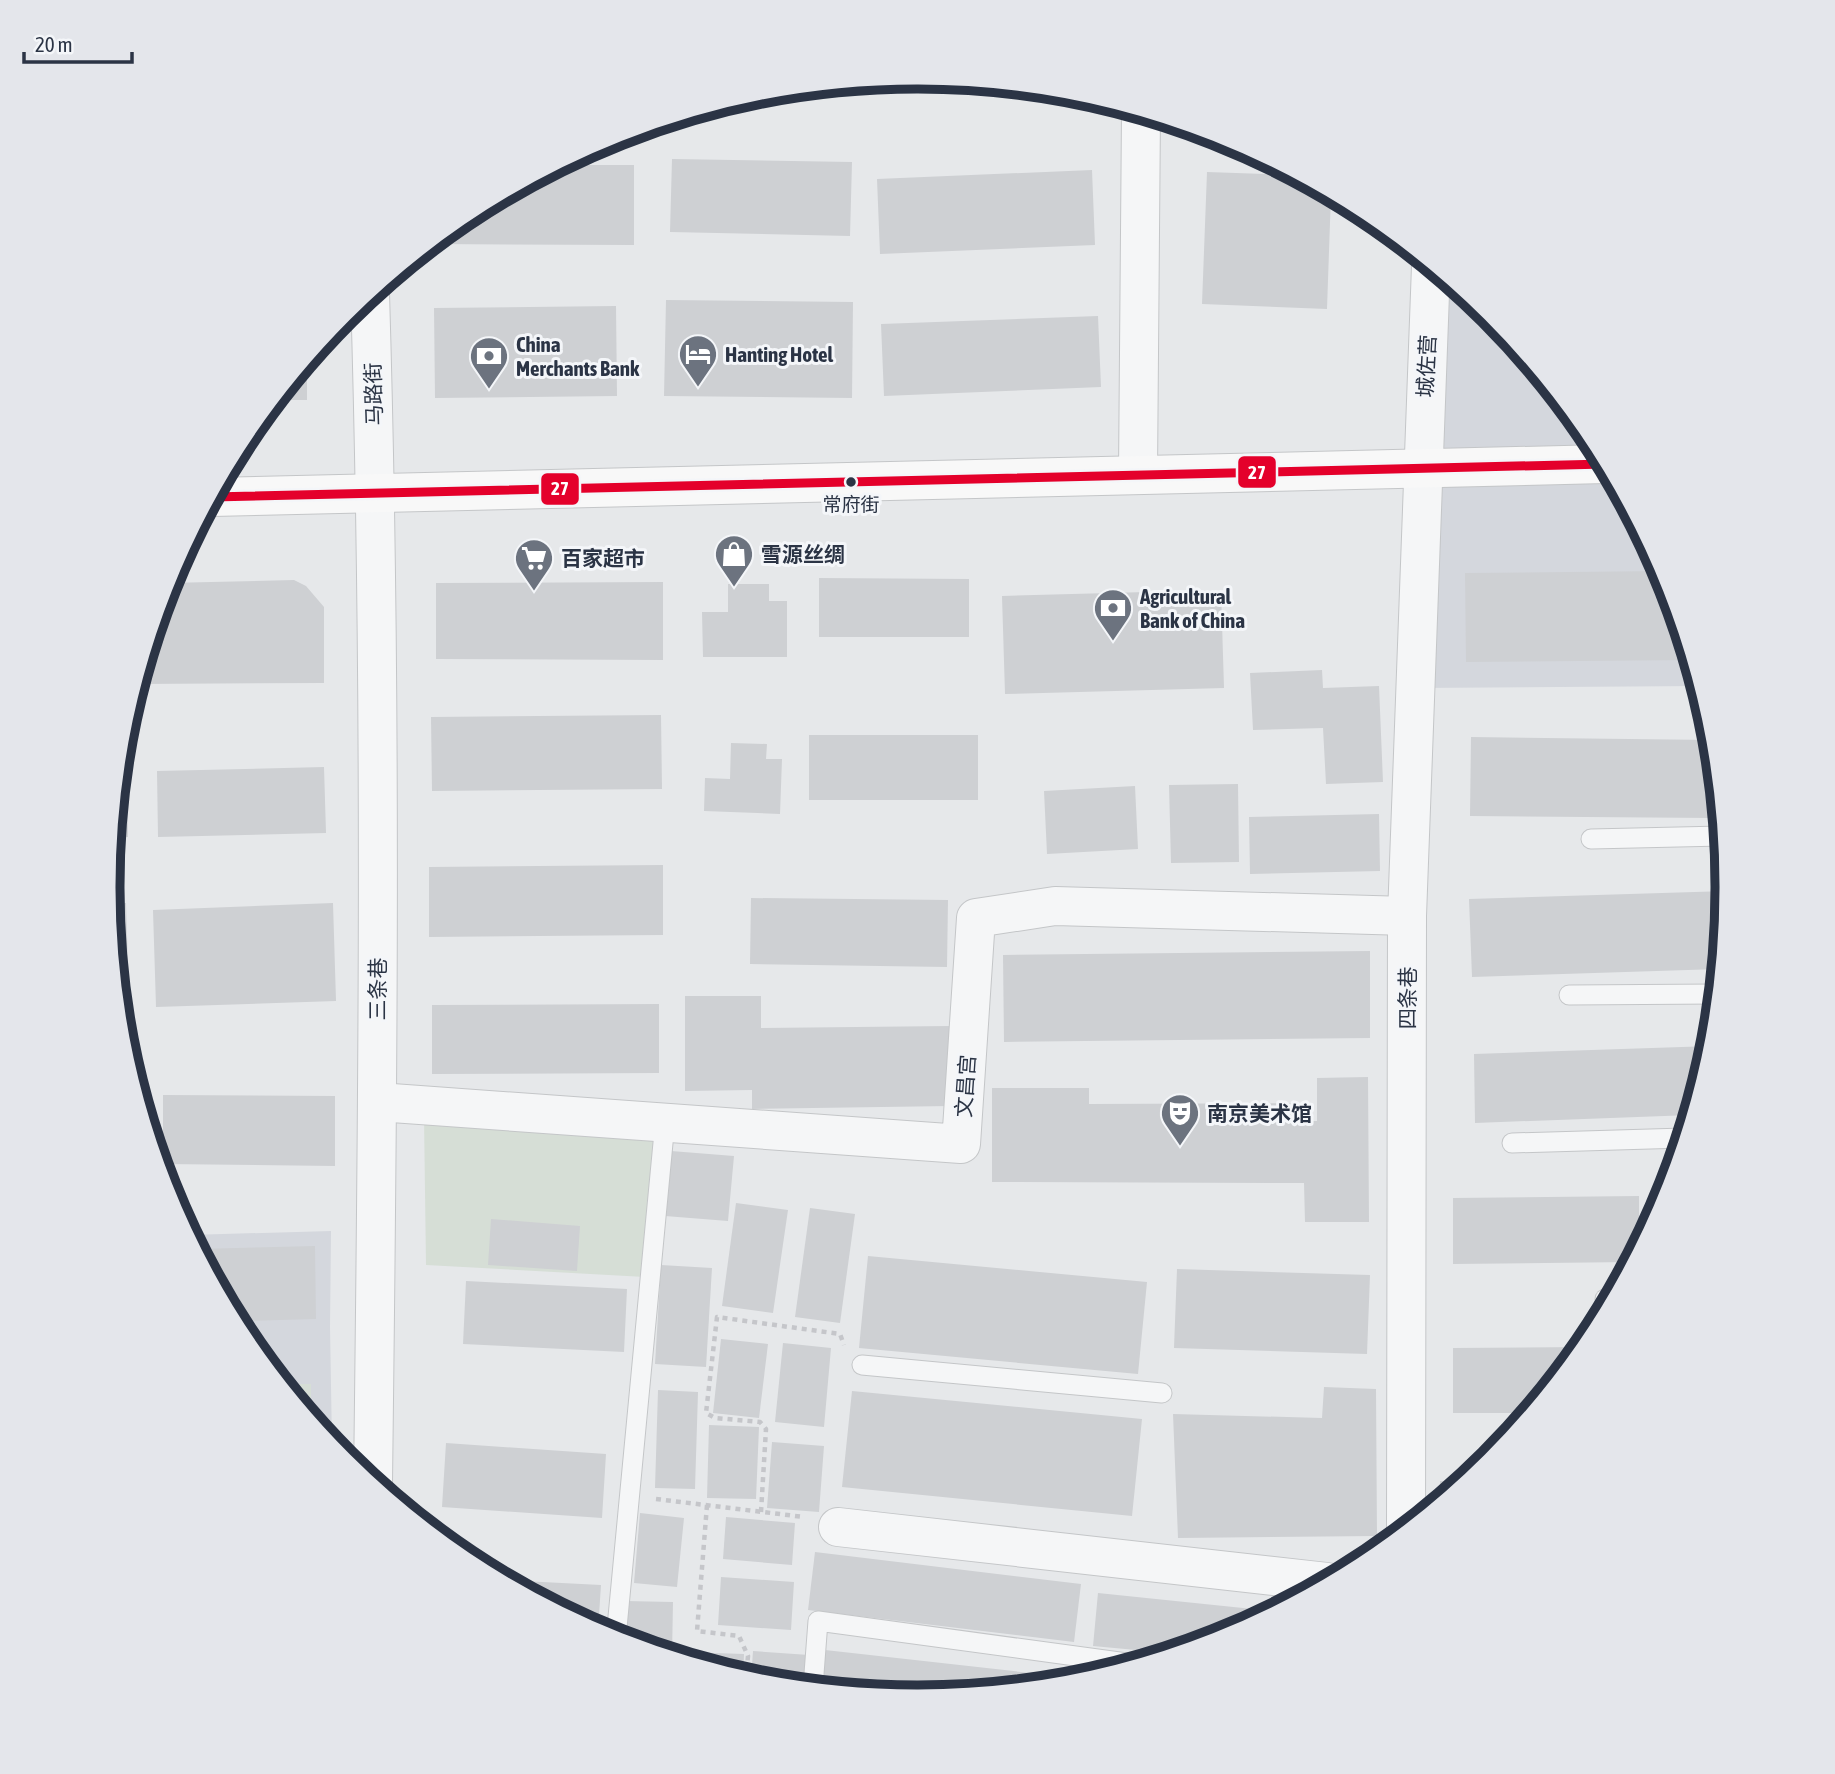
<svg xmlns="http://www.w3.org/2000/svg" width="1835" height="1774" font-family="'Asap Condensed','Noto Sans SC',sans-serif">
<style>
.built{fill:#d4d7dd}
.green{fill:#d6ded6}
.building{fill:#ced0d3}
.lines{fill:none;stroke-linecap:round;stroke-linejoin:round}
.service-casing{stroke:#c4c6c8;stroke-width:21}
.minor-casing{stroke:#c4c6c8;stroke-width:40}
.secondary-casing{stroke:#c4c6c8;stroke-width:40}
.path{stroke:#c5c6ca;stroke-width:4.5;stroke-dasharray:5 5;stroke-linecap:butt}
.service{stroke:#f5f6f7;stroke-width:19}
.minor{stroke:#f5f6f7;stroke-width:38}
.secondary{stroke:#f8f8f8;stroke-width:38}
.bus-1-casing{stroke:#f4f6f9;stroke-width:14}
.bus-1{stroke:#e4002b;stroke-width:9}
.bus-dot{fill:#2b3445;stroke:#f4f6f9;stroke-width:2.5}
.labels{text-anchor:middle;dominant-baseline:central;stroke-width:6;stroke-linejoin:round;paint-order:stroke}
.bus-label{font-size:19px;fill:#2b3445;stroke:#f4f6f9}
.poi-label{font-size:21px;font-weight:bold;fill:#2b3445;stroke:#f4f6f9;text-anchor:start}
.street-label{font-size:21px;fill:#2b3445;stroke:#f4f6f9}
.rim{fill:none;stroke:#2b3445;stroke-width:9}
.line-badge{stroke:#f4f6f9;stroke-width:2.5}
.badge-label{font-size:19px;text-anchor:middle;font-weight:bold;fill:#fff}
</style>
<rect width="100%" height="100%" fill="#e6e8ea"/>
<g class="built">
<path d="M1431 266 1491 315 1591 437 1666 577 1699 686 1416 688Z"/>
<path d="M331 1231 330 1327 332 1444 244 1337 189 1235Z"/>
</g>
<g class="green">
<path d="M424 1118 655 1132 645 1277 426 1265Z"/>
<path d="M283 1384H311V1419Z"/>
</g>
<g class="building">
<path d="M672 159 852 162 850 236 670 232Z"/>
<path d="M558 165H634V245L431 244 468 213Z"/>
<path d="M1092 170 1095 245 880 254 877 179Z"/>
<path d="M1207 172 1296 175 1331 194 1327 309 1202 304Z"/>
<path d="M666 300 853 302 852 398 664 396Z"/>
<path d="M616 306 617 396 435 398 434 308Z"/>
<path d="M1098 316 1101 387 884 396 881 324Z"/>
<path d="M307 360V400H274Z"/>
<path d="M1663 571 1691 660 1466 662 1465 573Z"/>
<path d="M819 578 969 579V637H819Z"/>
<path d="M294 580 306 586 324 607V683L137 684 167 583Z"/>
<path d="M663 582V660L436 659V583Z"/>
<path d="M728 584H769V601H787V657H703L702 612H728Z"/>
<path d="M1221 590 1224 688 1005 694 1002 596Z"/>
<path d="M1322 670 1323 688 1379 686 1383 782 1326 784 1323 728 1253 730 1250 673Z"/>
<path d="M661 715 662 789 432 791 431 717Z"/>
<rect x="809" y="735" width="169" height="65"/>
<path d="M1471 737 1713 740 1712 818 1470 816Z"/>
<path d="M731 743 767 744 766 759H782L780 814 704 811 705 778 730 779Z"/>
<path d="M324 767 326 833 158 837 157 771Z"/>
<path d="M119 774H127L128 837H112Z"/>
<path d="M1238 784 1239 862 1171 863 1169 785Z"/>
<path d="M1135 786 1138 849 1047 854 1044 791Z"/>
<path d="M1379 814 1380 871 1250 874 1249 817Z"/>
<path d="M663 865V935L429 937V867Z"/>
<path d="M1727 891 1719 969 1472 977 1469 899Z"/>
<path d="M751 898 948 900 947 967 750 964Z"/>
<path d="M109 903H126L129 998 118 999Z"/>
<path d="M333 903 336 1001 156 1007 153 910Z"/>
<path d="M1370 951V1038L1004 1042 1003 955Z"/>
<path d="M685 996H761V1028L950 1026V1106L752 1109V1090L685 1091Z"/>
<path d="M659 1004V1073L432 1074V1005Z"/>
<path d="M1712 1046 1691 1115 1475 1123 1474 1054Z"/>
<path d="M1368 1077 1369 1222H1305L1304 1183 992 1182V1088H1089V1104L1303 1103 1304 1121H1317V1078Z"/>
<path d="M163 1095 335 1096V1166L163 1164Z"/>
<path d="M671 1151 734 1156 728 1221 665 1216Z"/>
<path d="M1639 1196V1247L1631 1262 1453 1264V1198Z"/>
<path d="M736 1203 788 1210 773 1313 722 1306Z"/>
<path d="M810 1208 855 1214 840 1323 795 1317Z"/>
<path d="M491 1219 580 1226 577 1271 488 1265Z"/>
<path d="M315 1246 316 1319 245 1321 246 1339 197 1249Z"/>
<path d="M868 1256 1147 1282 1138 1374 859 1348Z"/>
<path d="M661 1265 712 1268 706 1367 655 1364Z"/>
<path d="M1177 1269 1370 1275 1367 1354 1174 1348Z"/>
<path d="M466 1281 627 1289 624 1352 463 1344Z"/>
<path d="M721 1339 768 1344 759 1418 713 1413Z"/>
<path d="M783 1343 831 1348 824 1427 775 1422Z"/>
<path d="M1583 1347 1529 1413H1453V1348Z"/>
<path d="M1324 1387 1376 1389 1377 1536 1178 1538 1173 1414 1322 1418Z"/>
<path d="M658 1390 698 1392 695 1489 655 1488Z"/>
<path d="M852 1391 1142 1419 1132 1516 842 1487Z"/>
<path d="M709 1425 759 1427 756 1499 707 1498Z"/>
<path d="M772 1442 824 1446 819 1512 767 1508Z"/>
<path d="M446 1443 606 1454 602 1518 442 1507Z"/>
<path d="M1440 1481 1464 1482 1440 1501Z"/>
<path d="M640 1513 684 1518 677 1587 634 1583Z"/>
<path d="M726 1517 795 1523 792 1565 723 1559Z"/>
<path d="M815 1552 1081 1584 1074 1642 808 1610Z"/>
<path d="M721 1577 794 1582 791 1630 718 1625Z"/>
<path d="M503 1580 601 1585 598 1630Z"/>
<path d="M1098 1593 1273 1611 1227 1635 1168 1653 1093 1646Z"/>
<path d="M625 1601 673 1602 672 1655 624 1640Z"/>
<path d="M825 1650 1084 1679 917 1697 821 1687Z"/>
<path d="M753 1651 809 1655 806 1686 751 1679Z"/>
<path d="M684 1652 744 1654 743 1677 684 1659Z"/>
</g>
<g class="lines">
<g class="service-casing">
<g id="service">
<path d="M1591 839 1722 836"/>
<path d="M1569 995 1717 994"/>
<path d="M1512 1143 1684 1138"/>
<path d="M1605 1299H1611"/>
<path d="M862 1365 1162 1393"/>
<path d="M616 1638 665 1122"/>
<path d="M813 1687 818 1621 1134 1664"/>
</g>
</g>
<g class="minor-casing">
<g id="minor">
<path d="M370 293C382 690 378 1086 373 1483"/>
<path d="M1138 474 1141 112"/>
<path d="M378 1102 961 1144 976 918 1055 906 1407 916"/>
<path d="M838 1527 1327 1582"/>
<path d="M1406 1529 1407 916 1431 266"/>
</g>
</g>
<g class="secondary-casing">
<path id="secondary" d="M212 497 1605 464"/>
</g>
<g class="path">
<path d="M656 1499 804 1517"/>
<path d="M707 1505 697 1631 739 1636 748 1656 746 1678"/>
<path d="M761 1512 766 1429 760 1422 715 1418 706 1413 717 1317 840 1334 844 1345"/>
</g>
<use href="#service" class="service"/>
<use href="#minor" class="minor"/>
<use href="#secondary" class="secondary"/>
<g class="bus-1-casing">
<path id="bus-1" d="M212 497 1605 464"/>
</g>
<use href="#bus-1" class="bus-1"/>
</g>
<defs>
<g id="hotel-pin" transform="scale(2.0125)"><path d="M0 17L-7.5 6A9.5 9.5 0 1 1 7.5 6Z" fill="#6c737f" stroke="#f4f6f9"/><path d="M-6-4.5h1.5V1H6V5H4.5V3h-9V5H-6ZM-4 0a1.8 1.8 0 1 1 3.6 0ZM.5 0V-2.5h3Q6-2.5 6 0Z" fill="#fff"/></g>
<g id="bank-pin" transform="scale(2.0125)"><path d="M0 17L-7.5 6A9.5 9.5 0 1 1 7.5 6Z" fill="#6c737f" stroke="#f4f6f9"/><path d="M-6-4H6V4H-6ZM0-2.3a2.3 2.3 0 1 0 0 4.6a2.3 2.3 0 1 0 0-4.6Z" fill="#fff"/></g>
<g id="shop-pin" transform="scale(2.0125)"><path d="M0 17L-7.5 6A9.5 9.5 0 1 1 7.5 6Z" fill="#6c737f" stroke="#f4f6f9"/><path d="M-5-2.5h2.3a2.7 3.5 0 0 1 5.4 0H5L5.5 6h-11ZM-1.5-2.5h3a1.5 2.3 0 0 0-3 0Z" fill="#fff"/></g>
<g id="supermarket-pin" transform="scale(2.0125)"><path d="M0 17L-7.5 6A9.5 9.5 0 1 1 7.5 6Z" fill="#6c737f" stroke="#f4f6f9"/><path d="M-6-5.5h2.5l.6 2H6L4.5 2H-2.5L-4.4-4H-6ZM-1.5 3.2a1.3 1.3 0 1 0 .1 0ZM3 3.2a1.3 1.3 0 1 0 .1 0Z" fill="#fff"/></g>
<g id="theatre-pin" transform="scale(2.0125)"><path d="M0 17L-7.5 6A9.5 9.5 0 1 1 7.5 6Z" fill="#6c737f" stroke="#f4f6f9"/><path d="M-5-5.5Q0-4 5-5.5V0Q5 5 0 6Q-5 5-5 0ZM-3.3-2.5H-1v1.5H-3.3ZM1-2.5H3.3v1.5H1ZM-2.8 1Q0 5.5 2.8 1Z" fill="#fff"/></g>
</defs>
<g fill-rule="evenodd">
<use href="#hotel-pin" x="698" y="354"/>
<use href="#bank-pin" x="489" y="356"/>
<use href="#shop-pin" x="734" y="554"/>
<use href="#supermarket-pin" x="534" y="558"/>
<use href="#bank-pin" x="1113" y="608"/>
<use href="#theatre-pin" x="1180" y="1113"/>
</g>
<circle class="bus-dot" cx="851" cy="482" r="6"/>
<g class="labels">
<g class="bus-label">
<text x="851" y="504">常府街</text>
</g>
<g class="poi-label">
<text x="516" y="344">China<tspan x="516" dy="24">Merchants Bank</tspan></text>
<text x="725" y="354">Hanting Hotel</text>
<text x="761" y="554">雪源丝绸</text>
<text x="561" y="558">百家超市</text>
<text x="1140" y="596">Agricultural<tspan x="1140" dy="24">Bank of China</tspan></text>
<text x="1207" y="1113">南京美术馆</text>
</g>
<g class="street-label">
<text transform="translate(1426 366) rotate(-87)">城佐营</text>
<text transform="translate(373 394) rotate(-92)">马路街</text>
<text transform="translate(377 989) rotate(-90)">三条巷</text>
<text transform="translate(1407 998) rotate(-90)">四条巷</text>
<text transform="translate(965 1086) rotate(-86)">文昌宫</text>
</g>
</g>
<path d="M0 0H1835V1774H0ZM917 89H918A797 797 0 0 1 1715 886V888A797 797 0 0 1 918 1685H917A797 797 0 0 1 120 888V886A797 797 0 0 1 917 89Z" fill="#e4e6eb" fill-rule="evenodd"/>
<path class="rim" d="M917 89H918A797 797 0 0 1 1715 886V888A797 797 0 0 1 918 1685H917A797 797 0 0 1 120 888V886A797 797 0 0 1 917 89Z"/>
<g class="line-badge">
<rect x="1237" y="455" width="40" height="34" rx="7" fill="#e4002b"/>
<rect x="540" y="472" width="40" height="34" rx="7" fill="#e4002b"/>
</g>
<g class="badge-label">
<text x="1257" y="479">27</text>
<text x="560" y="495">27</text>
</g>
<path d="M24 52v10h108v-10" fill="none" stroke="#2b3445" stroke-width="3.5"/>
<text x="35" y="52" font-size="21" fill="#2b3445" stroke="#f4f6f9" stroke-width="5" paint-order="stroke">20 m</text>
</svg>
